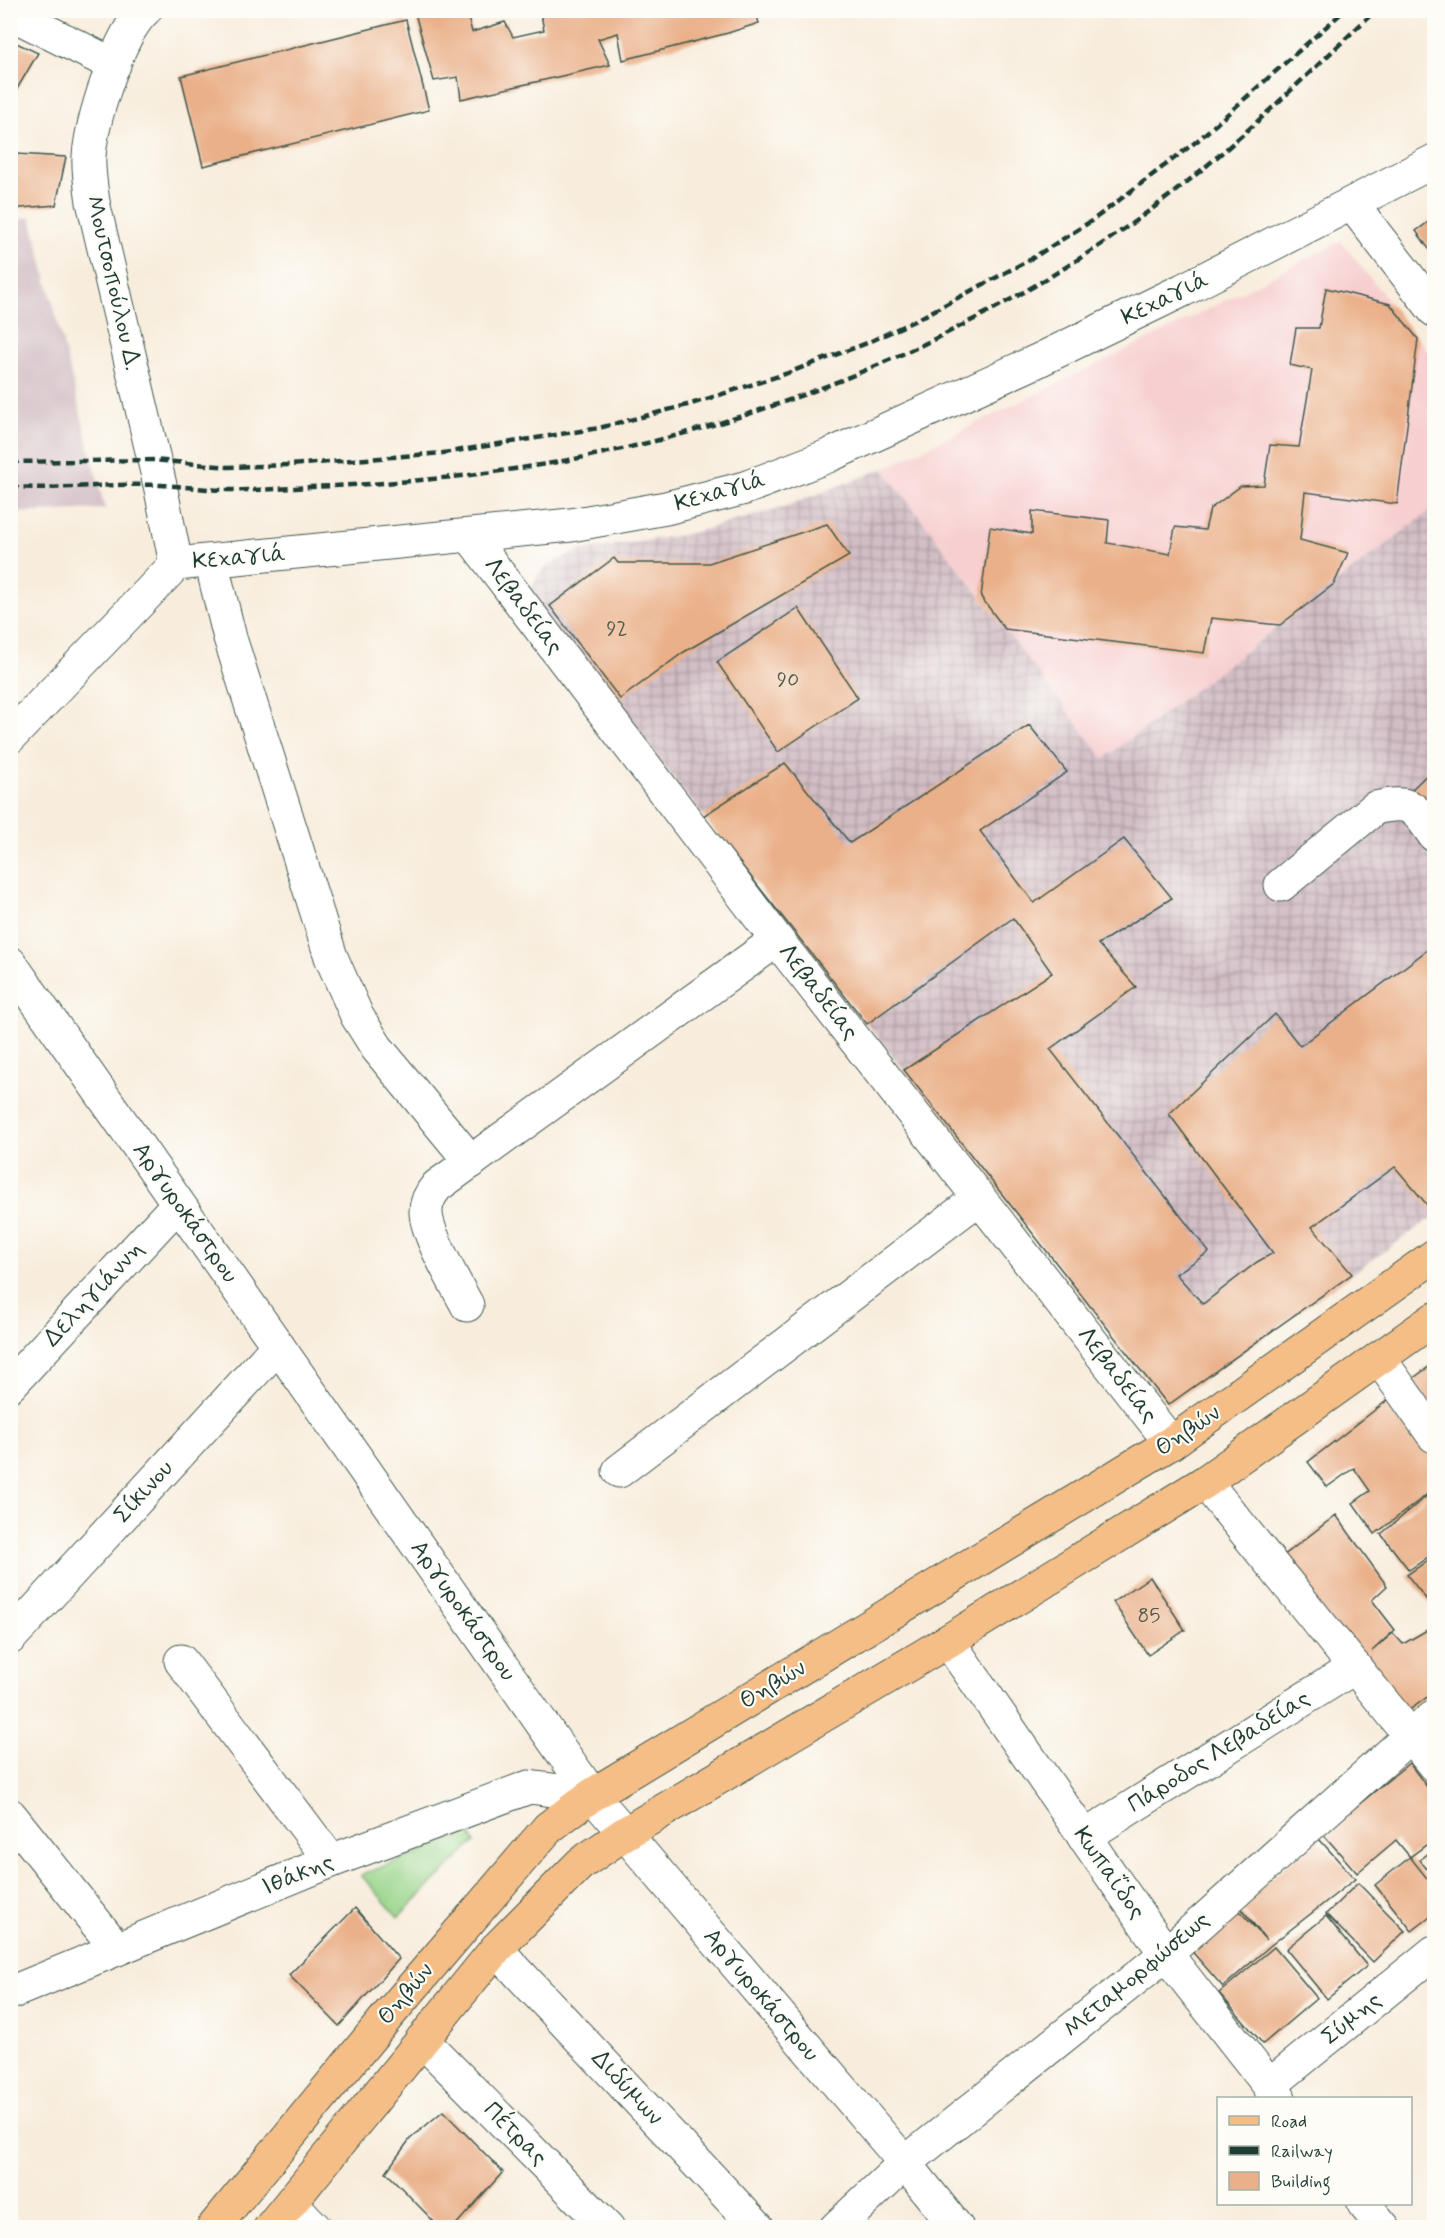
<svg xmlns="http://www.w3.org/2000/svg" width="1445" height="2238" font-family="Mynerve,sans-serif">
<style>
.built{fill:#f7cfd0}
.industrial{fill:url(#industrial-grid)}
.railway{fill:#d2bdc5}
.green{fill:#97d489;stroke:#5b885e;stroke-width:1.5}
.building{fill:#eab089}
.lines{fill:none;stroke-linecap:round;stroke-linejoin:round}
.minor-casing{stroke:#40574d;stroke-width:35}
.major-casing{stroke:#40574d;stroke-width:35}
.minor{stroke:#fff;stroke-width:33}
.major{stroke:#f6be87;stroke-width:33}
.rail{stroke:#1f3d34;stroke-width:4.5;stroke-dasharray:9 4.5;stroke-linecap:butt}
.labels{text-anchor:middle;dominant-baseline:central;stroke-width:4.5;stroke-linejoin:round;paint-order:stroke}
.number-label{font-size:21px;fill:#525a49}
.street-label{font-size:24px;fill:#1f3d34;stroke:#fdfcf7}
</style>
<defs>
<pattern id="industrial-grid" width="8" height="8" patternUnits="userSpaceOnUse" patternTransform="scale(1.5)"><rect width="8" height="8" fill="#d2bdc5"/><path d="M0 4h8M4 0v8" fill="none" stroke="#aa9ba1"/></pattern>
</defs>
<rect width="100%" height="100%" fill="#fdfcf7"/>
<filter id="ink" filterUnits="userSpaceOnUse"><feTurbulence type="fractalNoise" baseFrequency=".0167" numOctaves="2"/><feDisplacementMap in="SourceGraphic" scale="12" xChannelSelector="R" yChannelSelector="G"/><feConvolveMatrix kernelMatrix="1 2 1 2 8 2 1 2 1" color-interpolation-filters="sRGB"/></filter>
<filter id="wash" filterUnits="userSpaceOnUse"><feTurbulence type="fractalNoise" baseFrequency=".008" numOctaves="4" result="noise"/><feDisplacementMap in="SourceGraphic" scale="24" xChannelSelector="R" yChannelSelector="G"/><feGaussianBlur stdDeviation="1.35" result="paint"/><feColorMatrix in="noise" values="0 0 0 0 0 0 0 0 0 0 0 0 0 0 0 0 0 1.4 0 .05"/><feComposite in="paint" operator="in"/></filter>
<g filter="url(#wash)">
<rect width="100%" height="100%" fill="#f8eddd"/>
<path class="built" d="M1341 241 1434 359V508L1104 759 883 469 1177 325Z"/>
<path class="industrial" d="M883 469 1104 759 1434 508V1216L1168 1405 535 603 532 590 538 574 553 562 579 551 688 534 781 508Z"/>
<path class="railway" d="M31 217 105 509 11 513V221Z"/>
<path class="green" d="M469 1833 475 1842 398 1917 361 1875Z"/>
<g id="blocks">
<g class="building">
<path d="M414 10H466L472 32 505 22 513 37 544 30 540 10H755L759 23 728 33 623 60 618 33 598 39 610 65 461 99 458 77 434 81Z"/>
<path d="M406 20 429 110 203 166 181 76Z"/>
<path d="M10 40 38 53 10 101Z"/>
<path d="M16 154 66 157 56 205 10 209V179L15 178Z"/>
<path d="M1434 218V256L1416 231Z"/>
<path d="M1326 288 1390 304 1418 339 1397 504 1305 492 1300 540 1348 553 1334 584 1280 625 1211 618 1204 653 1005 629 981 597 990 527 1032 534V511L1109 520 1107 543 1170 554 1175 527 1205 530 1210 509 1241 486 1264 485 1270 445 1299 447 1312 370 1290 365 1296 328H1319Z"/>
<path d="M827 524 849 556 684 652 620 699 550 606 614 558 618 563H709Z"/>
<path d="M798 608 858 698 778 752 717 662Z"/>
<path d="M1029 725 1067 772 980 831 1034 903 1124 839 1172 898 1098 944 1136 987 1050 1049 1209 1252 1176 1274 1203 1304 1257 1262 1273 1253 1169 1114 1275 1014 1300 1046 1434 945V1213L1395 1167 1312 1227 1352 1274 1168 1405 904 1070 1052 973 1013 918 867 1024 703 816 785 763 850 843Z"/>
<path d="M1434 768V825L1409 792Z"/>
<path d="M1434 1363V1426L1400 1388Z"/>
<path d="M1393 1396 1434 1455V1489L1375 1534 1353 1503 1370 1491 1354 1468 1327 1487 1308 1462Z"/>
<path d="M1434 1490V1553L1409 1570 1381 1534Z"/>
<path d="M1336 1515 1387 1586 1372 1600 1395 1630 1372 1651 1393 1633 1403 1644 1434 1626V1692L1400 1717 1278 1560Z"/>
<path d="M1434 1556V1609L1407 1575Z"/>
<path d="M1150 1577 1185 1630 1148 1655 1113 1602Z"/>
<path d="M1409 1763 1434 1796V1839L1410 1857 1434 1887V1914L1412 1931 1375 1885 1410 1857 1396 1840 1357 1873 1323 1834Z"/>
<path d="M1319 1839 1355 1879 1271 1945 1223 1987 1188 1947 1235 1906 1266 1940 1238 1904Z"/>
<path d="M1434 1849V1879L1420 1860Z"/>
<path d="M1358 1883 1405 1931 1373 1962 1326 1914Z"/>
<path d="M355 1908 399 1959 339 2026 289 1975Z"/>
<path d="M1326 1916 1367 1966 1327 1999 1286 1949Z"/>
<path d="M1274 1947 1317 1998 1263 2044 1219 1993Z"/>
<path d="M443 2111 503 2172 453 2228H440L386 2172 410 2139Z"/>
</g>
</g>
</g>
<g filter="url(#ink)">
<use href="#blocks" fill-opacity="0" stroke="#40574d" stroke-width="1.5"/>
<g class="lines">
<g class="minor-casing">
<g id="minor">
<path d="M145 10C118 35 92 120 89 156 88 171 91 186 93 202L160 485 176 564"/>
<path d="M10 13 114 65"/>
<path d="M1352 204 1434 310"/>
<path d="M470 536 777 940 1171 1443"/>
<path d="M211 561 230 638 331 957 357 1016 377 1048 471 1162"/>
<path d="M10 737 176 564 571 525 666 508 745 488 828 456 1037 361 1183 290 1434 161"/>
<path d="M1281 885 1375 808C1411 800 1414 806 1434 835"/>
<path d="M10 963 592 1795 905 2163 957 2228"/>
<path d="M467 1305C456 1284 425 1232 426 1211 426 1201 431 1193 437 1186L777 940"/>
<path d="M1379 1358 1434 1436"/>
<path d="M10 1385 178 1204"/>
<path d="M619 1471 979 1198"/>
<path d="M1205 1482 1434 1765"/>
<path d="M10 1638 278 1346"/>
<path d="M948 1641 1166 1954 1279 2098"/>
<path d="M181 1661 331 1861"/>
<path d="M10 1815 117 1949"/>
<path d="M1084 1837 1355 1667"/>
<path d="M496 1949 758 2228"/>
<path d="M10 1993 331 1861 529 1787 592 1795"/>
<path d="M422 2040 608 2228"/>
<path d="M1269 2086 1434 1952"/>
<path d="M291 2203 315 2228"/>
<path d="M1364 2204 1384 2228"/>
<path d="M836 2228 905 2163 1166 1954 1410 1736 1434 1717"/>
</g>
</g>
<g class="major-casing">
<g id="major">
<path d="M213 2228 386 2018 548 1828 592 1795 1171 1443 1434 1256"/>
<path d="M270 2228 496 1949 580 1864 624 1834 948 1641 1205 1482 1434 1319"/>
</g>
</g>
<use href="#minor" class="minor"/>
<use href="#major" class="major"/>
<g class="rail">
<path d="M10 462 154 460 228 467 290 465 443 453 599 428 691 404 785 374 867 343 918 319 1031 259 1093 220 1197 141 1345 10"/>
<path d="M10 487C61 490 111 483 161 485 184 486 206 490 229 490 264 491 299 487 334 486 394 483 455 478 514 469 732 438 959 347 1138 219 1224 158 1299 82 1376 10"/>
</g>
</g>
</g>
<g class="labels">
<g class="number-label">
<text x="617" y="629">92</text>
<text x="788" y="680">90</text>
<text x="1149" y="1616">85</text>
</g>
<g class="street-label">
<text transform="translate(113 283) rotate(77)">Μουτσοπούλου Δ.</text>
<text transform="translate(1165 299) rotate(-26)">Κεχαγιά</text>
<text transform="translate(720 492) rotate(-16)">Κεχαγιά</text>
<text transform="translate(239 558) rotate(-5)">Κεχαγιά</text>
<text transform="translate(523 606) rotate(53)">Λεβαδείας</text>
<text transform="translate(818 992) rotate(52)">Λεβαδείας</text>
<text transform="translate(185 1213) rotate(55)">Αργυροκάστρου</text>
<text transform="translate(94 1294) rotate(-47)">Δεληγιάννη</text>
<text transform="translate(1117 1375) rotate(52)">Λεβαδείας</text>
<text transform="translate(1188 1431) rotate(-34)">Θηβών</text>
<text transform="translate(144 1492) rotate(-48)">Σίκινου</text>
<text transform="translate(463 1611) rotate(55)">Αργυροκάστρου</text>
<text transform="translate(773 1685) rotate(-31)">Θηβών</text>
<text transform="translate(1219 1752) rotate(-32)">Πάροδος Λεβαδείας</text>
<text transform="translate(1109 1873) rotate(55)">Κωπαΐδος</text>
<text transform="translate(298 1875) rotate(-22)">Ιθάκης</text>
<text transform="translate(1137 1975) rotate(-40)">Μεταμορφώσεως</text>
<text transform="translate(406 1994) rotate(-50)">Θηβών</text>
<text transform="translate(761 1995) rotate(50)">Αργυροκάστρου</text>
<text transform="translate(1352 2019) rotate(-39)">Σύμης</text>
<text transform="translate(627 2088) rotate(47)">Διδύμων</text>
<text transform="translate(515 2134) rotate(45)">Πέτρας</text>
</g>
</g>
<rect width="1445" height="2238" fill="none" stroke="#fdfcf7" stroke-width="36"/>
<rect x="1217" y="2097" width="195" height="108" fill="#fdfcf7" stroke="#a4b0a9" stroke-width="1.5"/>
<rect x="1229" y="2116" width="30" height="9" fill="#f6be87" stroke="#a4b0a9" stroke-width="1.5"/>
<text x="1271" y="2127" font-size="18" fill="#1f3d34">Road</text>
<rect x="1229" y="2146" width="30" height="9" fill="#1f3d34" stroke="#a4b0a9" stroke-width="1.5"/>
<text x="1271" y="2157" font-size="18" fill="#1f3d34">Railway</text>
<rect x="1229" y="2172" width="30" height="18" fill="#eab089" stroke="#a4b0a9" stroke-width="1.5"/>
<text x="1271" y="2187" font-size="18" fill="#1f3d34">Building</text>
</svg>
